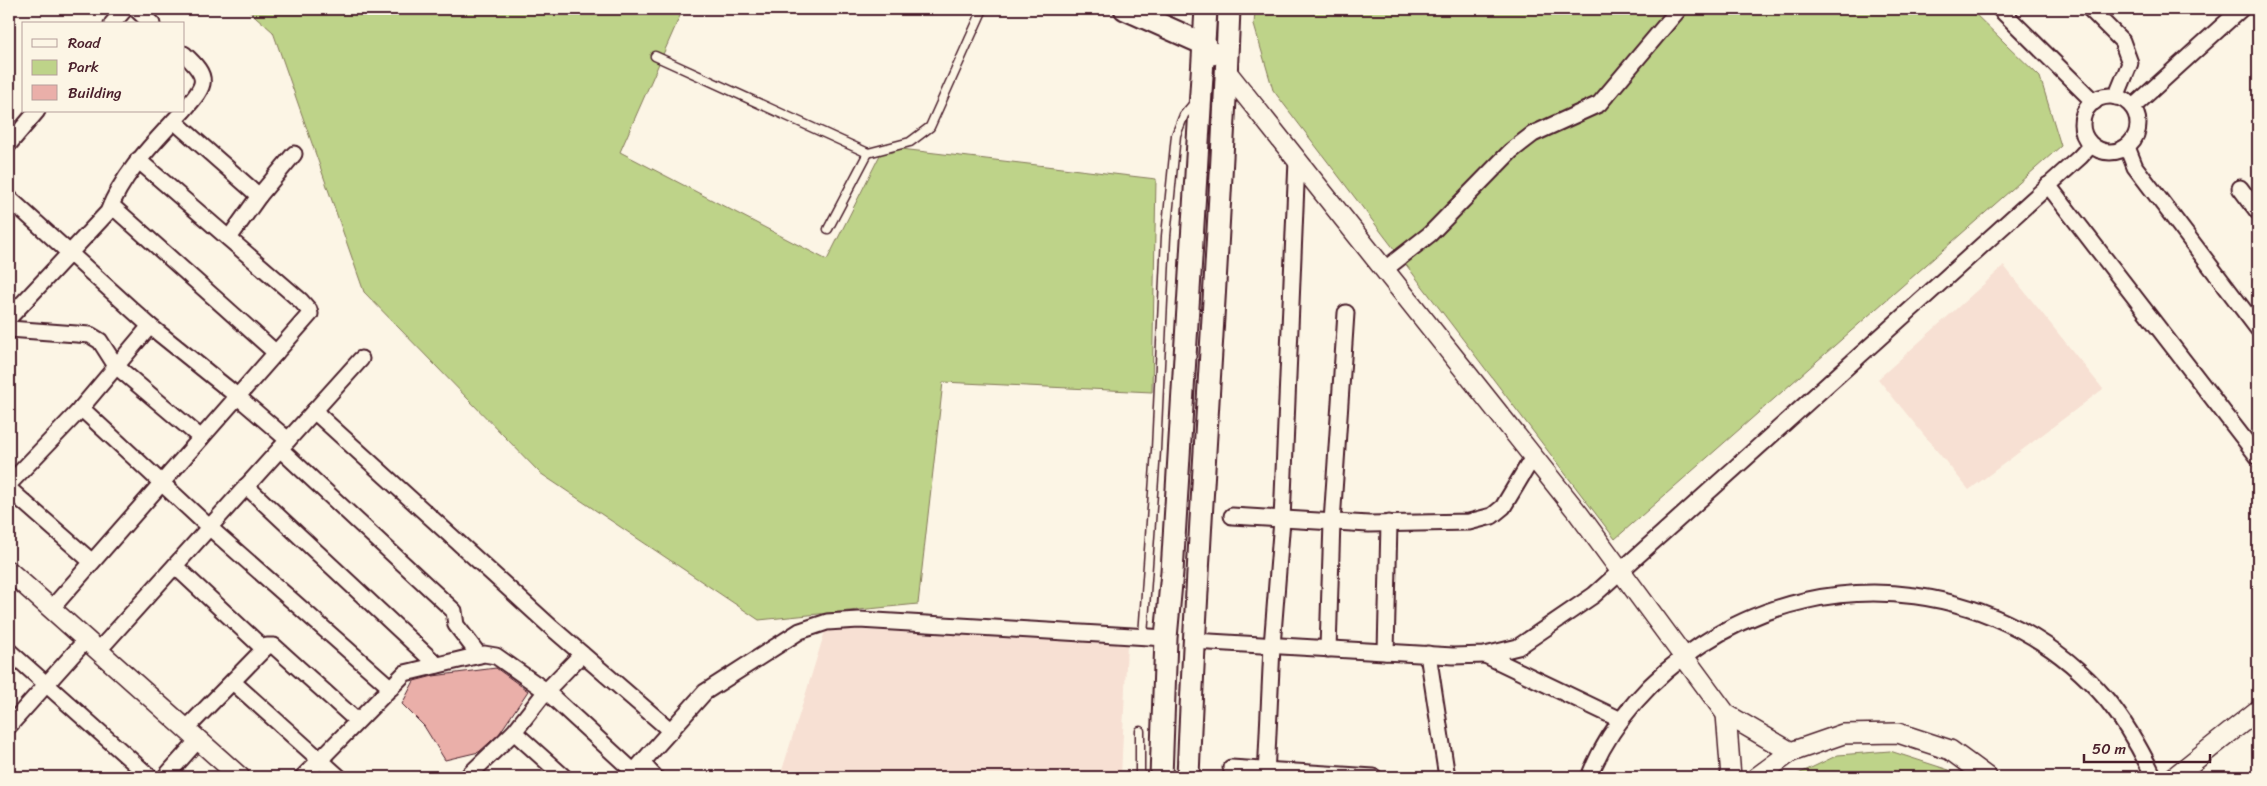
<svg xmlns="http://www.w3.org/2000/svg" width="2267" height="786" font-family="Sriracha,sans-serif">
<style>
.built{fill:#f7e0d3}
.green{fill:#bed389;stroke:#84795a}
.building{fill:#eaafa9;stroke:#4a1f2b}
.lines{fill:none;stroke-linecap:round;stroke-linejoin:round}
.service-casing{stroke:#4a1f2b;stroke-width:11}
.minor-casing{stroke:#4a1f2b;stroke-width:19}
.tertiary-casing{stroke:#4a1f2b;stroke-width:22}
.secondary-casing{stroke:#4a1f2b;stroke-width:25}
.service{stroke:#fcf5e5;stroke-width:8}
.minor{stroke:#fcf5e5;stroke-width:15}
.tertiary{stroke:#fcf5e5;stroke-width:19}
.secondary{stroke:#fcf5e5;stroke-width:21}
</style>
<rect width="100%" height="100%" fill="#fcf5e5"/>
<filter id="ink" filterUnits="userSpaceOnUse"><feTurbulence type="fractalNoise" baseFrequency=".02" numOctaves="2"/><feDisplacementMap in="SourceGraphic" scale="10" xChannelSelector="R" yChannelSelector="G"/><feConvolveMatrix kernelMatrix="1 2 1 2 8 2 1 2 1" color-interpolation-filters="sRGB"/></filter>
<g filter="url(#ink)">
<g class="built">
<path d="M2004 266 2103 389 1969 490 1878 379Z"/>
<path d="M826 628 1127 644 1121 777H780Z"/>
</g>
<g class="green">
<path d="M247 9H683L620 152 827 260 884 147 1156 179 1152 392 943 382 918 604 759 620 540 473 364 292 273 32Z"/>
<path d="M1255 9H1970L2040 77 2061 146 1615 539 1273 90 1254 25Z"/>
<path d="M1890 751 1949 770 1958 777H1792L1838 755Z"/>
</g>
<path class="building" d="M496 668 528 691 499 734 479 752 445 760 424 726 402 704 414 681 433 676Z"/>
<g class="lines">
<g class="service-casing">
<g id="service">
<path d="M655 56 868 153"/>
<path d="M828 229 868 153 910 142 930 127 983 9"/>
<path d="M1143 636 1156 450 1166 236 1176 135 1184 115 1195 102"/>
<path d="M1140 731V777"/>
</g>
</g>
<g class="minor-casing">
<g id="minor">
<path d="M136 9 152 24"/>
<path d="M2000 9 2094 102"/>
<path d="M2090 9 2122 41 2130 63 2116 97"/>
<path d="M112 24 125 9"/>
<path d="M184 54C210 78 207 84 184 110"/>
<circle cx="2110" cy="124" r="28"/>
<path d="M2133 107 2241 9"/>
<path d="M174 121 259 196"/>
<path d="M9 144 37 111"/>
<path d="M2127 147 2135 167 2258 329"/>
<path d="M2048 185 2258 457"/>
<path d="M2240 188 2258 212"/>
<path d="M9 198 150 326 237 396 288 440"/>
<path d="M111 205 276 353"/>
<path d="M229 238 259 196 294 154"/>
<path d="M1384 270 1430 234 1511 151 1533 134 1599 104 1679 9"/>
<path d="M9 318 108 212C124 171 154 143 183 111"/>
<path d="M9 329 90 335 100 341 116 366 201 438"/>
<path d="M81 408 209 527 391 688"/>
<path d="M314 411 552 628 671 731"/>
<path d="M280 449 454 611 456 625 479 655"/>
<path d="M9 484 76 414 150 326"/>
<path d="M246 486 437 665"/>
<path d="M9 489 92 562"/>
<path d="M1232 516 1369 524 1469 522 1492 516 1503 507 1533 457"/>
<path d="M175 566 264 649"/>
<path d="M51 609 310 314 309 310 301 301 138 160"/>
<path d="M1193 641 1453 656 1485 655 1518 647 1594 595 2080 157 2091 145"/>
<path d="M1328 649 1332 522 1346 313"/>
<path d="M9 651 150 777"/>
<path d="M98 651 361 359"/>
<path d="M1386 652 1389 523"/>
<path d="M1428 654 1447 777"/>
<path d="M1485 655 1621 720"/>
<path d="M233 682 339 777"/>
<path d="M9 726 86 640"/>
<path d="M186 729 267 646H274L357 721"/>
<path d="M514 732 564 777"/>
<path d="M642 763 655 777"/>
<path d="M1231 768 1374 777"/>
<path d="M165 777 198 740"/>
<path d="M303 777 405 673 484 654 496 656 546 691 634 772"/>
<path d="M467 777 514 732 546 691 582 654"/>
<path d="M629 777 705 692 800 631 827 622 859 620 1166 638"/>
<path d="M1266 777 1272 646 1282 520 1297 160"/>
<path d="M1589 777C1611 722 1653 676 1702 644 1831 560 2006 581 2107 700 2126 723 2141 750 2154 777"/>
</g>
</g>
<g class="tertiary-casing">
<g id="tertiary">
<path d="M1227 72 1578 513 1726 714 1791 752"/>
<path d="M9 571 240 777"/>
<path d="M1726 714 1731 777"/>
<path d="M1757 777 1791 752 1843 734 1898 733 1950 750 1987 777"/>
<path d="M2174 777 2258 710"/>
</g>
</g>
<g class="secondary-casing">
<g id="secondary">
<path d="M1125 9 1204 44 1212 54"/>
<path d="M1161 777 1166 638 1172 572 1206 9"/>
<path d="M1188 777C1198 521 1219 265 1229 9"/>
</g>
</g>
<use href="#service" class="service"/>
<use href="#minor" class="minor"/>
<use href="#tertiary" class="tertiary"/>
<use href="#secondary" class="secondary"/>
</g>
</g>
<rect width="2267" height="786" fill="none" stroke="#fcf5e5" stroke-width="30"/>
<rect x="15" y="15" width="2237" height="756" fill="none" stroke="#4a1f2b" stroke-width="2" filter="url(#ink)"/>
<rect x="22" y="22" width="162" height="90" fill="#fcf5e5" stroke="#b59f9b"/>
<rect x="32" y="39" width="25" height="8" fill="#fcf5e5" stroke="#b59f9b"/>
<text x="68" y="48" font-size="15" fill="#4a1f2b">Road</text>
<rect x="32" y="60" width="25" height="15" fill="#bed389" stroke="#b59f9b"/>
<text x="68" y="72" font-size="15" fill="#4a1f2b">Park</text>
<rect x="32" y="85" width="25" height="15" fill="#eaafa9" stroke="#b59f9b"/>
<text x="68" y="98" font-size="15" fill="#4a1f2b">Building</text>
<path d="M2084 754v8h126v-8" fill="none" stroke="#4a1f2b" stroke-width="2.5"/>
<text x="2092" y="754" font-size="15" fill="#4a1f2b" stroke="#fcf5e5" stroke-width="4" paint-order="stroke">50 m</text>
</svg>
